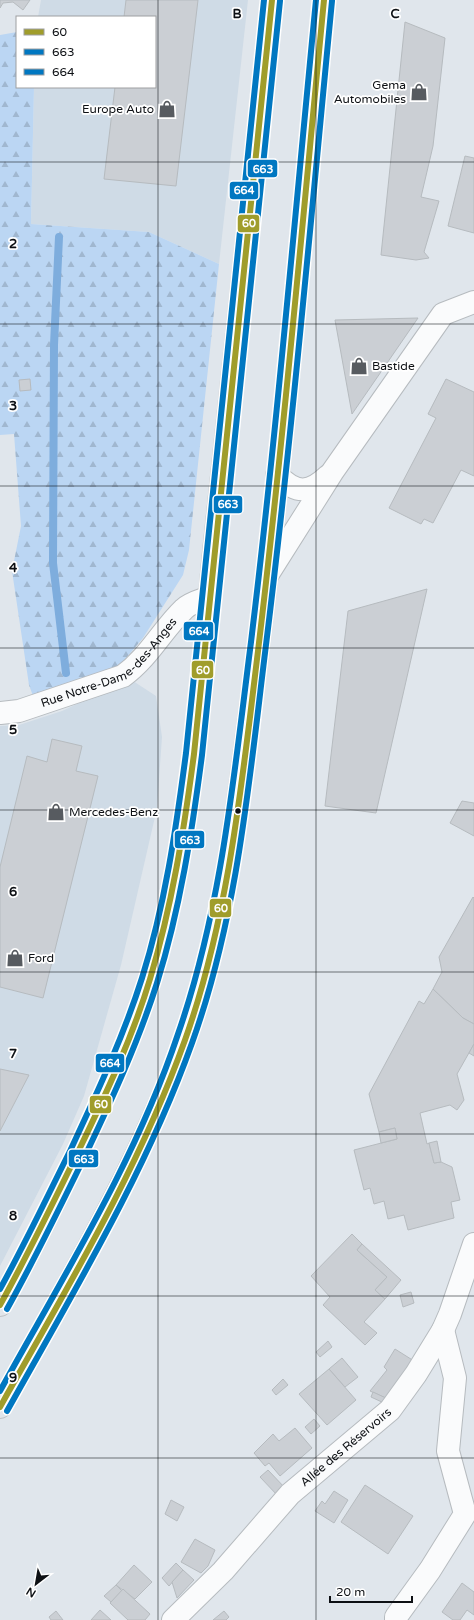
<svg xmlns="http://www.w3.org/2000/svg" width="474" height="1620" font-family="'Varela Round',sans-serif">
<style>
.built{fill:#cfdbe6}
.forest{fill:url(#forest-firs)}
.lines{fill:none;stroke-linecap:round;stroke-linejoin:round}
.stream{stroke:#7eaddd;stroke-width:8}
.building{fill:#cbcfd4;stroke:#b6bbbf}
.minor-casing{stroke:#b6bbbf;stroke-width:24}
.primary-casing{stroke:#bfc2c4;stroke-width:24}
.minor{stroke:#fafbfc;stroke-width:22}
.primary{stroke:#e1e5ea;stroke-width:22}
.bus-1-casing{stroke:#fff;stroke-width:9}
.bus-2-casing{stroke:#fff;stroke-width:9}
.bus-3-casing{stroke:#fff;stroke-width:9}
.bus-1{stroke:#a09d2b;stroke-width:6}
.bus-2{stroke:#0077c1;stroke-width:6}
.bus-3{stroke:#0077c1;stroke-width:6}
.grid{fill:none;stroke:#0d1014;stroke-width:1;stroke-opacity:0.55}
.bus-dot{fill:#0d1014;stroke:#fff;stroke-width:1.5}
.labels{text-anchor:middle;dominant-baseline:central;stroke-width:3.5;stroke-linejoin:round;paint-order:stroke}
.poi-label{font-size:12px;fill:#0d1014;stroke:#fff;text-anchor:start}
.street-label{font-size:12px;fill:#0d1014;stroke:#fff}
.grid-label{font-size:13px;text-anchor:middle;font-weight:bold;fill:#0d1014;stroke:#fff;stroke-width:3.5;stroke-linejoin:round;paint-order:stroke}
.line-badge{stroke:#fff;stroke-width:1.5}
.badge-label{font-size:11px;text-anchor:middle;font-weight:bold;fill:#fff}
</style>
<defs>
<pattern id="forest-firs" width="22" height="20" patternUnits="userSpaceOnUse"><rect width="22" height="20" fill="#bbd6f3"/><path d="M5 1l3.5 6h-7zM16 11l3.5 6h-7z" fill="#a0b7cf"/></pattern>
</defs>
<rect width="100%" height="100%" fill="#e0e6ec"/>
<g class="built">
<path d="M41 0H248L219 264 149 232 31 224 34 87H155V17H38Z"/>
<path d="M130 679 156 696 162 737 157 808 121 965 84 1096 63 1144 0 1266V726L19 725 62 711Z"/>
</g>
<path class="forest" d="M17 32V87H34L31 224 149 232 219 264 189 550 183 575 143 638 121 664 110 671 33 696 29 685 12 571 21 526 14 434 0 435V35Z"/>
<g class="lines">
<path class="stream" d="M59 237 54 345 53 563 66 673"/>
</g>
<g class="building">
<path d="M0 0H30L23 10 13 2 3 3 0 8Z"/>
<path d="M126 0H198L176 186 104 179 115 87H155V17H124Z"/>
<path d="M405 22 445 38 433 146 421 197 439 201 424 252 429 258 416 260 381 255Z"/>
<path d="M465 156 474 158V233L448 226Z"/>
<path d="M418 318 352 414 335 320Z"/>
<path d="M30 379 31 390 20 391 19 380Z"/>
<path d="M446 379 474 392V476L461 470 433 523 424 519 421 524 389 508 436 418 428 414Z"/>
<path d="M427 589 376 813 325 806 348 611Z"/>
<path d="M52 739 82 746 76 771 98 776 43 998 0 987V867L27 756 47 762Z"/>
<path d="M462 801 474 803V836L450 823Z"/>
<path d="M473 897 474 898V1024L463 1018 433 989 442 972 439 957Z"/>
<path d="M433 989 463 1018 474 1024V1044L457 1074 464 1100 457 1110 450 1105 420 1113 427 1144 429 1143 434 1163 441 1162 452 1167 460 1200 451 1202 454 1218 408 1230 404 1215 388 1219 384 1201 374 1204 370 1188 364 1190 354 1150 397 1139 395 1128 379 1132 369 1094 419 1001 424 1004Z"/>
<path d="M474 1044V1056L469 1053Z"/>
<path d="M0 1069 29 1075 0 1131Z"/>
<path d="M395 1128 397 1139 381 1143 379 1132Z"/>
<path d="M437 1141 441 1162 434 1163 429 1143Z"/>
<path d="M352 1234 362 1244 357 1250 387 1277 375 1290 385 1299 364 1322 377 1333 365 1345 323 1305 330 1297 311 1276Z"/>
<path d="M362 1244 401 1280 385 1299 375 1290 387 1277 357 1250Z"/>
<path d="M411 1292 414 1303 403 1307 400 1295Z"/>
<path d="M328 1341 332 1347 320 1357 316 1352Z"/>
<path d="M395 1349 414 1361 388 1399 370 1391 387 1370 384 1367Z"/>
<path d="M342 1358 358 1377 345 1387 329 1369Z"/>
<path d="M329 1369 356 1400 327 1425 299 1394Z"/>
<path d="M283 1379 288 1385 276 1395 272 1390Z"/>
<path d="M373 1392 388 1399 384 1403 371 1397Z"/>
<path d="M314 1419 320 1426 311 1434 305 1427Z"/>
<path d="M295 1428 312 1448 280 1476 269 1463 265 1466 254 1453 273 1434 279 1441Z"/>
<path d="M268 1470 286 1489 278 1496 260 1477Z"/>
<path d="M365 1485 413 1516 388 1554 341 1522Z"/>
<path d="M334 1491 348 1500 334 1523 315 1511 322 1501 325 1504Z"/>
<path d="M171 1500 184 1507 177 1521 165 1514Z"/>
<path d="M195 1539 215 1550 208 1566 201 1573 181 1562Z"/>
<path d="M176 1563 183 1570 169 1586 162 1578Z"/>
<path d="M134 1565 152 1582 135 1599 116 1585Z"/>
<path d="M183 1570 194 1580 177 1598 172 1582Z"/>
<path d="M462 1583 474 1592V1615L467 1610 460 1620H453L442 1612Z"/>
<path d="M116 1585 122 1591 111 1602 104 1596Z"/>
<path d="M123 1589 150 1614 145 1620H128L110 1603Z"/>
<path d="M100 1610 111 1620H91Z"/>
<path d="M56 1611 63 1620H51L49 1617Z"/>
<path d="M224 1611 229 1617 226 1620H213Z"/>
</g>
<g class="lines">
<g class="minor-casing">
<g id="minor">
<path d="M277 475C296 494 309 494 328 476"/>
<path d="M268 574 333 471 443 314 474 302"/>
<path id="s1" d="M0 713 19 711 123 676C149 657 162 630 184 609 190 603 202 600 210 597"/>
<path id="s2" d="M173 1620 223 1571 290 1494 390 1410 416 1374 443 1330 450 1314 474 1244"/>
<path d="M396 1620V1617L430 1570 465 1514 448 1451 455 1378 443 1330"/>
</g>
</g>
<g class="primary-casing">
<g id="primary">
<path d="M0 1305C28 1256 53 1205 77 1154 108 1090 139 1023 157 954 193 823 201 686 214 552 233 368 252 184 272 0"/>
<path d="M0 1407C66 1288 138 1169 185 1040 226 925 238 800 254 680 283 454 302 227 324 0"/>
</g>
</g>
<use href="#minor" class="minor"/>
<use href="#primary" class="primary"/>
<g class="bus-1-casing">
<g id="bus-1">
<path d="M0 1305C28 1255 53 1203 78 1152 105 1096 132 1039 150 979 172 906 184 830 194 754L272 0"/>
<path d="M0 1407C67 1288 139 1169 185 1040 229 916 242 781 258 651 284 434 303 217 324 0"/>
</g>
</g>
<g class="bus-2-casing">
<g id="bus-2">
<path d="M7 1309C35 1259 60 1207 85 1156 112 1099 138 1043 157 983 180 909 192 832 202 755L280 1"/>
<path d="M7 1411C74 1291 146 1172 192 1043 237 918 249 783 265 653 292 436 311 218 332 1"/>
</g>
</g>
<g class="bus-3-casing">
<g id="bus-3">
<path d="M0 1289C25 1244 47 1197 70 1151 96 1095 123 1038 142 978 165 905 176 829 186 753L264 0"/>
<path d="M0 1391C64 1275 136 1160 178 1034 222 908 234 774 251 642 277 429 295 214 316 0"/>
</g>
</g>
<use href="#bus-1" class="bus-1"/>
<use href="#bus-2" class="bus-2"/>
<use href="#bus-3" class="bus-3"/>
</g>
<path class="grid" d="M158 0V1620M316 0V1620M0 162H474M0 324H474M0 486H474M0 648H474M0 810H474M0 972H474M0 1134H474M0 1296H474M0 1458H474"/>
<defs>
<g id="shop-bare" transform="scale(1.38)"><path d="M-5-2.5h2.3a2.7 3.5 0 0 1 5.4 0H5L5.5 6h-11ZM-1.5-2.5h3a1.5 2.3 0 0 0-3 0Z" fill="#575b60" stroke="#fff" stroke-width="2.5" paint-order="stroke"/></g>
</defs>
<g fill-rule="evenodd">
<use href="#shop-bare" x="419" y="92"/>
<use href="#shop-bare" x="167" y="109"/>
<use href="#shop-bare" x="359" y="366"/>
<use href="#shop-bare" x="56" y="812"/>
<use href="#shop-bare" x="15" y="958"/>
</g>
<circle class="bus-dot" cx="238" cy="811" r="3.5"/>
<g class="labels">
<g class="poi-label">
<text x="406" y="85" text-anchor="end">Gema<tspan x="406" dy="14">Automobiles</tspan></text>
<text x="154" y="109" text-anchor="end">Europe Auto</text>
<text x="372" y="366">Bastide</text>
<text x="69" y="812">Mercedes-Benz</text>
<text x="28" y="958">Ford</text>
</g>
<g class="street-label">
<text stroke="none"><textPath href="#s1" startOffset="124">Rue Notre-Dame-des-Anges</textPath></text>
<text stroke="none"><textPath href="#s2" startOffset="245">Allée des Réservoirs</textPath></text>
</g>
</g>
<g class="grid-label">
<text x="237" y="18">B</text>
<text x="395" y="18">C</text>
<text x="13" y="248">2</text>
<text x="13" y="410">3</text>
<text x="13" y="572">4</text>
<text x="13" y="734">5</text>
<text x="13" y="896">6</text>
<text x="13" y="1058">7</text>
<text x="13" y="1220">8</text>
<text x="13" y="1382">9</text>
</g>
<g class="line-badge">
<rect x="247" y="159" width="31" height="19" rx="4" fill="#0077c1"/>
<rect x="229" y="181" width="30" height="19" rx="4" fill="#0077c1"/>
<rect x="237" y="214" width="23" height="19" rx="4" fill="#a09d2b"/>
<rect x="213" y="495" width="30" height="19" rx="4" fill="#0077c1"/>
<rect x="183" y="621" width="31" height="20" rx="4" fill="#0077c1"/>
<rect x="191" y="660" width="23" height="19" rx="4" fill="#a09d2b"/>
<rect x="174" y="830" width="31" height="19" rx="4" fill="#0077c1"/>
<rect x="209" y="898" width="23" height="20" rx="4" fill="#a09d2b"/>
<rect x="95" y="1053" width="30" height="20" rx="4" fill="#0077c1"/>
<rect x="89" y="1095" width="23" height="19" rx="4" fill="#a09d2b"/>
<rect x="68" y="1149" width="31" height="19" rx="4" fill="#0077c1"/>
</g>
<g class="badge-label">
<text x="263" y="173">663</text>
<text x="244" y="194">664</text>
<text x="249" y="227">60</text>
<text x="228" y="508">663</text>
<text x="199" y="635">664</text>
<text x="203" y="674">60</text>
<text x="190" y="844">663</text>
<text x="221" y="912">60</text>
<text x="110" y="1067">664</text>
<text x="101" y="1108">60</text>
<text x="84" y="1163">663</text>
</g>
<rect x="16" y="16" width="140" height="72" fill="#ffffff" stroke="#9e9fa1"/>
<rect x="24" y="29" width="20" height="6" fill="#a09d2b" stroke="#9e9fa1"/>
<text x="52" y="36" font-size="12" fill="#0d1014">60</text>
<rect x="24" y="49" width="20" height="6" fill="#0077c1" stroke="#9e9fa1"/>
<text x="52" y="56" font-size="12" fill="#0d1014">663</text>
<rect x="24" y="69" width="20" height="6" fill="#0077c1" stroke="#9e9fa1"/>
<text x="52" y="76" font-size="12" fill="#0d1014">664</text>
<g transform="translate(36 1584) rotate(211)" stroke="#ffffff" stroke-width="3" paint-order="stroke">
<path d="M0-3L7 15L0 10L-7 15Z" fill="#0d1014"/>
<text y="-6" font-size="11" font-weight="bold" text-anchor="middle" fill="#0d1014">N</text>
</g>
<path d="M330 1596v6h82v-6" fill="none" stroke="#0d1014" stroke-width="2"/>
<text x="336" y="1596" font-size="12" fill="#0d1014" stroke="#ffffff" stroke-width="3" paint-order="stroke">20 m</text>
</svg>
